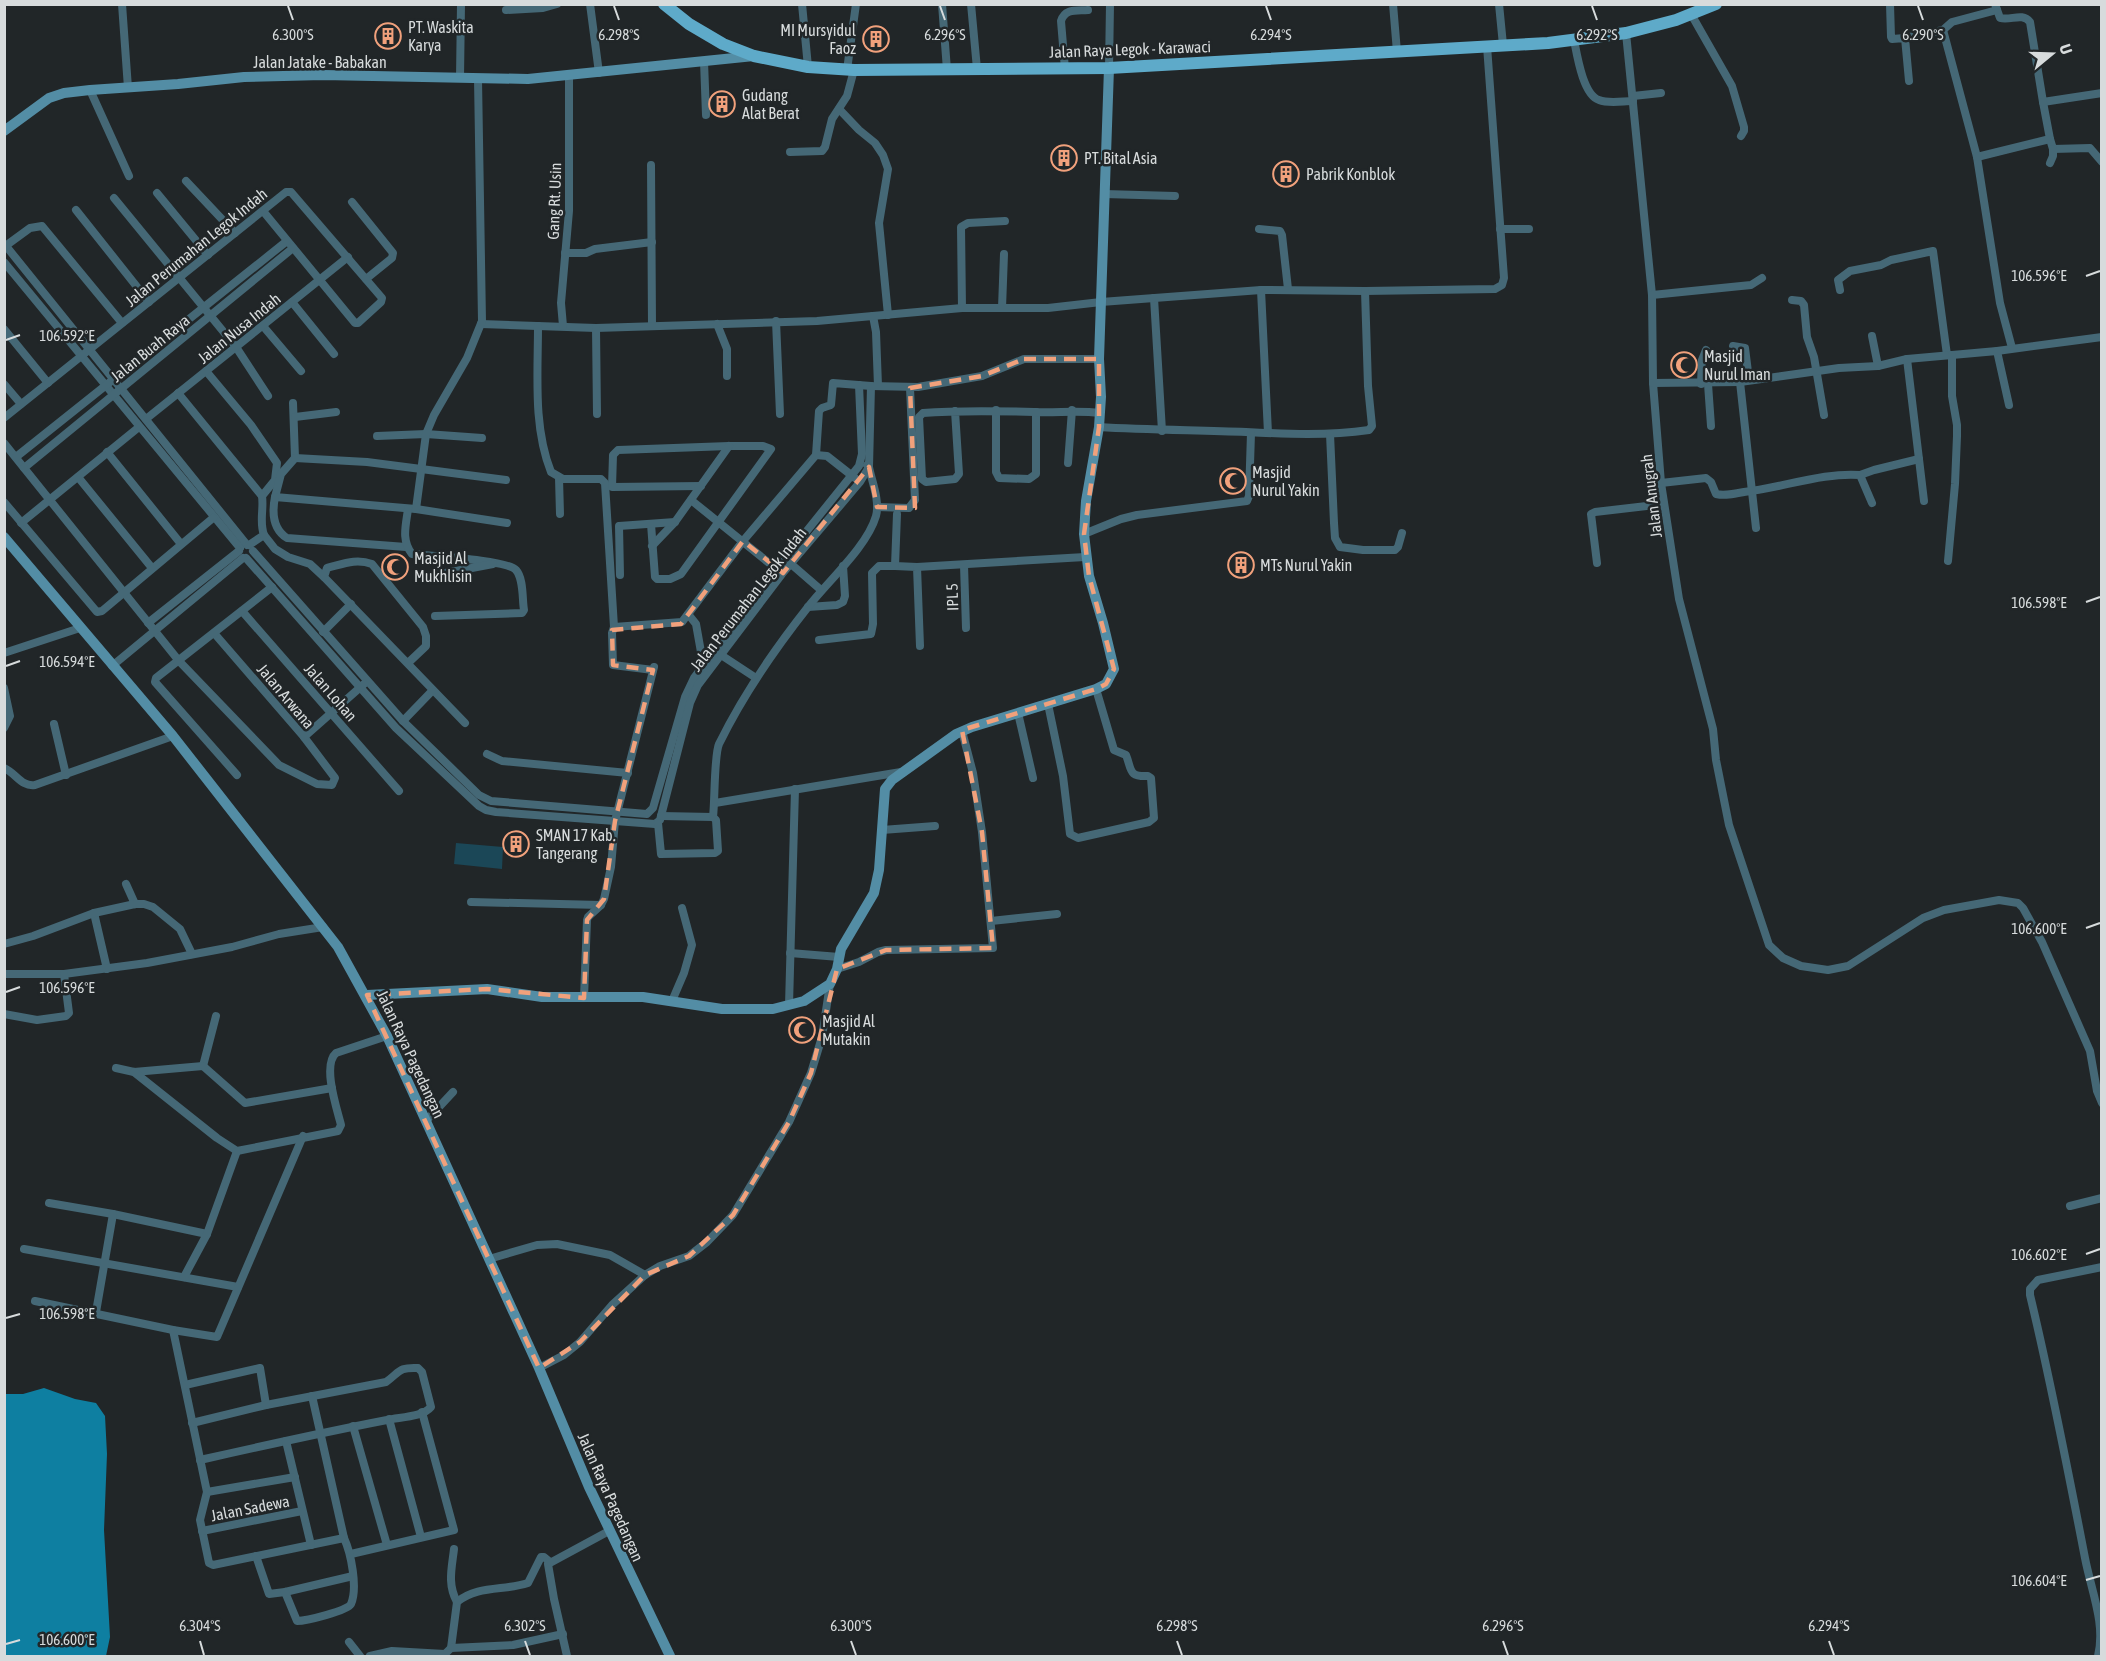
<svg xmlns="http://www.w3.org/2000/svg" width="2106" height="1661" font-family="'Asap Condensed',sans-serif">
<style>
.pitch{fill:#1b4757}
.water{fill:#0e7fa1}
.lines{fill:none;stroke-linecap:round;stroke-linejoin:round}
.street{stroke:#456876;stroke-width:8}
.secondary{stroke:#538da5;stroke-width:10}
.primary{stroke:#5eaac9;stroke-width:12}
.marked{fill:none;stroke:#f1a17c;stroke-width:4.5;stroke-dasharray:12 8;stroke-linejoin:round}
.ticks{fill:none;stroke:#d7dbdc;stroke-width:2}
.labels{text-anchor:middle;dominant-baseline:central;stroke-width:5;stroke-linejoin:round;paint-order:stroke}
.poi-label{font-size:16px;fill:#d7dbdc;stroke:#212628;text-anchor:start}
.street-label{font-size:16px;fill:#d7dbdc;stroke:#212628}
.ticks-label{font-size:15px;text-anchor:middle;fill:#d7dbdc;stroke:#212628;stroke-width:5;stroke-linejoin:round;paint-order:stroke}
</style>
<rect width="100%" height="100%" fill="#212628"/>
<path class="pitch" d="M456 843 503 847 502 869 454 864Z"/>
<path class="water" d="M44 1388 75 1399 96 1403 105 1416 107 1454 104 1530 110 1637 106 1656H5V1394H23Z"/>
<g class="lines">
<g class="street">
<path d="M122 4 128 88"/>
<path d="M590 4 599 73"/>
<path d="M802 4 808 67"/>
<path d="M942 4 947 70"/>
<path d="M971 4 977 69"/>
<path d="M1393 4 1397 52"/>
<path d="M1499 4 1503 45"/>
<path d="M1890 4 1891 37 1892 39 1905 38 1909 81"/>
<path d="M1995 4 2000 18C2011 21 2022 12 2030 22L2043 102 2102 93"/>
<path d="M506 10 543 8 557 4"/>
<path d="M1691 14 1732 86 1744 127V131L1741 136"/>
<path d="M1943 30 1977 157 2000 303 2012 348"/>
<path d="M1626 33 1652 295 1653 383 1661 483 1679 599 1713 729 1716 760 1729 825 1769 945 1783 958 1801 966 1828 970 1848 966 1923 918 1944 910 1999 900 2018 903 2023 908 2042 942 2090 1051 2097 1091 2102 1103"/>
<path d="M1905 38 1943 30 1952 22 1997 10"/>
<path d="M1574 40C1577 55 1583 95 1599 100 1609 104 1623 101 1633 101"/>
<path d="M704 61 706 115"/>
<path d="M1109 68 1110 4"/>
<path d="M1065 69 1061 21C1065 8 1077 11 1088 10"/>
<path d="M847 70 856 4"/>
<path d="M460 78 461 4"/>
<path d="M90 90 129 176"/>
<path d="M1633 96 1661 93"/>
<path d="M839 109 859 130 875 143 883 155 888 169 879 223 888 315"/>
<path d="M2050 139 2053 149 2090 148 2102 162"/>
<path d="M790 152 822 151 825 147 832 119 847 96 854 70"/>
<path d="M1977 157 2050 139 2043 102"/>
<path d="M2050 163 2053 156V149"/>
<path d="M651 165 652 325"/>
<path d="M186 181 235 233"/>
<path d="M157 193 208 255"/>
<path d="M1104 194 1175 196"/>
<path d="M114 198 236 347 268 396"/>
<path d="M352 202 393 253 392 258 366 279"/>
<path d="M76 210 149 302"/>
<path d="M1259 229 1280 231 1282 235 1288 289"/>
<path d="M1500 229H1529"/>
<path d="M6 246 247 545"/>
<path d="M4 247 30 228 42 226 122 323"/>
<path d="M565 253H586L595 249 652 242"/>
<path d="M4 262 240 548"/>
<path d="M1261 290 1268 433"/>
<path d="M1840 290 1838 280 1850 271 1881 265 1891 260 1933 251 1947 355"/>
<path d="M1652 295 1751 285 1762 278"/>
<path d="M1154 298 1162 431"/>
<path d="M1792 300 1801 301 1804 305 1807 337 1814 357 1824 415"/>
<path d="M292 302 334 354"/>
<path d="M962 308 961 227 968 223 1005 221"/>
<path d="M1002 308 1004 254"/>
<path d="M873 316 876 332 878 386"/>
<path d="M776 321 780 414"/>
<path d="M481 324 596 328 817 321 962 308H1048L1101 302 1261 290 1365 291 1495 289 1502 285 1504 278 1487 46"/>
<path d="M717 324 727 349V376"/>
<path d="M263 326 301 371"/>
<path d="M538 326C538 374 533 427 551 472L563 479H601L605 483 614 627 612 633 613 665 653 670"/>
<path d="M563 326 561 303 569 211V76"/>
<path d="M596 328 597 414"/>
<path d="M4 329 48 383"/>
<path d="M1872 336 1878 366"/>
<path d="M1733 346 1745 348 1749 380"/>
<path d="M1997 351 2009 405"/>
<path d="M1907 359 1924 501"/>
<path d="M206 371 251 425 277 463 275 480 262 496"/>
<path d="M1740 382 1756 528"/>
<path d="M1653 383 1740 382 1839 368 1878 366 1907 359 1997 351 2102 337"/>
<path d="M4 384 21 404"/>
<path d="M1701 384 1702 360 1706 350"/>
<path d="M1708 384 1711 426"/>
<path d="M178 393 262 496C264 509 259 522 264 535L249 545"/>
<path d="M293 403 295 458 281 474 275 497 416 509 507 523"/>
<path d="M996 410V472L999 478 1029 479 1036 474V412"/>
<path d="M955 411 959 474 955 479 926 482 922 479 919 417 923 413C960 410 997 411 1035 412 1057 413 1078 410 1100 413"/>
<path d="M295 417 336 412"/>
<path d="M4 418 286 192H291L382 298 381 302 358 323H355L263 211"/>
<path d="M146 419 348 257"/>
<path d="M1099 427C1148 430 1197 430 1246 432 1287 434 1328 436 1369 430L1372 426 1368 386 1365 291"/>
<path d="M1330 434 1334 523 1335 538 1340 547 1363 550H1395L1398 547 1402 533"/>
<path d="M377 436 426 434 482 438"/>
<path d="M4 443 179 661 279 765 317 784 332 785 335 778 304 737 214 633"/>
<path d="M107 452 181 544"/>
<path d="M816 455 827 456 855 478"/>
<path d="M16 457 287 241"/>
<path d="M295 458 367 462 506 480"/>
<path d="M1068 463 1072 410"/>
<path d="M24 468 293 248"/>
<path d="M1860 475 1874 470 1919 459"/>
<path d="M78 477 152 568"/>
<path d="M559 478 560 514"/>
<path d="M1661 483 1706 478 1711 482 1716 494C1725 496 1734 494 1744 492 1781 488 1824 472 1860 475L1872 503"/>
<path d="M275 497C272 512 273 529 287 538L406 547"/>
<path d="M691 500 779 571"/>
<path d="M4 502 97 612 102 611 213 518"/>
<path d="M877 507 909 508 915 500 910 388"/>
<path d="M408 509C406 525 401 540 412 554 429 556 508 560 516 570 524 579 522 599 524 610L522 613 435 616"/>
<path d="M416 509 426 434 434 415 467 358 482 321 478 79"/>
<path d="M897 514 895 566 917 567 920 646"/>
<path d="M21 523 139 427"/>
<path d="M651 524 655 577 657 579H670L681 574 771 449 763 446H729L618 450 613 455 612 487 701 486"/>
<path d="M1084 534 1121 519 1137 515 1247 501 1249 496 1251 433"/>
<path d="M264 535 275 549 288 557 310 564 324 577"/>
<path d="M652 546 675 522 729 446"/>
<path d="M253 551 403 721 479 795 491 801 647 814 653 808 685 697 694 678 777 568 859 466 862 454 859 385"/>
<path d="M246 558 396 728 479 806 486 810 496 812 655 824 660 820 690 703 698 685 782 574 860 482 869 467 871 386"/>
<path d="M1948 561 1955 484 1957 436V425L1952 396V355"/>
<path d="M1597 563 1591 514 1595 512 1664 504"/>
<path d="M791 564 821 590"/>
<path d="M964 565 966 628"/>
<path d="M917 567 1085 557"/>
<path d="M620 575 619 526 675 522"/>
<path d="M424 577 493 564"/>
<path d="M808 607 837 605 843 602 845 596 843 566"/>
<path d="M242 611 399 791"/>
<path d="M688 614 696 624 701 652 709 658"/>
<path d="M148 623 239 551"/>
<path d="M614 627 682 622 743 541 816 455 819 411 822 408 831 405 833 383 871 386 918 387 982 376 1024 359H1099"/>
<path d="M323 632 351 604"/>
<path d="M819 640 871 634 873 624 872 573 879 566H895"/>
<path d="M4 653 80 628"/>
<path d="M718 653 756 678"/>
<path d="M408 663 426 646V636L423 627 372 564C356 558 343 564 327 568L324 577 465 723"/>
<path d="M112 666 243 558"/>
<path d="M4 688 10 716 4 728"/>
<path d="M1048 704 1063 776 1070 834 1078 838 1149 822 1154 818 1151 778 1148 776C1128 777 1132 770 1126 755L1114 750 1096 689"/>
<path d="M1018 713 1033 778"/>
<path d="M403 721 432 691"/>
<path d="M54 724 66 775"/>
<path d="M304 737 364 684"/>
<path d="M487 754 502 761 628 773"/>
<path d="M4 768C16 773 21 787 35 785L173 736"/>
<path d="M237 775 155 682 156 678 272 587"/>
<path d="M715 803 901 772"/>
<path d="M661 816 713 817"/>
<path d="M658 823 661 854 715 853 718 851 716 820 713 817C715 801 714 755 719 744 743 695 774 650 808 607 828 581 867 547 876 516 880 501 872 482 869 467L867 465"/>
<path d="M882 830 935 826"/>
<path d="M126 884 135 904"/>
<path d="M471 902 601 905"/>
<path d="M94 913 107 969"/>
<path d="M991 921 1057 914"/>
<path d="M4 944 33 936 94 913 135 904H144L153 907 180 929 192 954"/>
<path d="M790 953 839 957"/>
<path d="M837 969 859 962 878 952 886 950 993 948 982 832 973 773 962 731"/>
<path d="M4 974H64L147 963 232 947 279 934 323 927"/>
<path d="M584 998 587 920 588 917 601 905 604 899 611 867 615 821 654 667"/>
<path d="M672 1001 684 973 692 945 682 908"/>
<path d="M789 1005 795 789"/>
<path d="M4 1014 37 1020 66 1016 69 1013 64 974"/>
<path d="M203 1066 216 1016"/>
<path d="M116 1068 134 1072 203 1066 245 1103 332 1088"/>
<path d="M134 1072 217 1138 237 1151 338 1131 341 1125C337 1109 322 1065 336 1053L387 1036"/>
<path d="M426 1121 453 1092"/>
<path d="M49 1203 113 1214 207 1234"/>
<path d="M2070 1206 2102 1198"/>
<path d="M24 1249 238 1287"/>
<path d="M489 1259 537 1245 557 1244 610 1255 645 1275"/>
<path d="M184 1277 207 1234 237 1151"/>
<path d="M35 1301 173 1330 217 1337 303 1136"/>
<path d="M96 1312 113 1214"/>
<path d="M173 1330 207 1492 200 1520 209 1563 213 1565 344 1538"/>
<path d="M539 1368 564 1355 580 1342 612 1305 645 1275 660 1266 689 1256 707 1242 733 1215 789 1122 811 1073 822 1037 830 984"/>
<path d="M185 1385 260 1368 266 1405"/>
<path d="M389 1419 421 1537"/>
<path d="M192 1423 266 1405 386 1382C400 1372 398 1367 418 1368L422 1372 431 1407C423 1417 400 1417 387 1420 325 1432 262 1446 200 1460"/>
<path d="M353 1426 387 1545"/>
<path d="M286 1441 311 1545"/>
<path d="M207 1492 295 1477"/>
<path d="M202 1531 302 1511"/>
<path d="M454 1549C452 1567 447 1584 457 1602"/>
<path d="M351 1554 454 1530 422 1412"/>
<path d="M256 1556 269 1594 285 1592 353 1576"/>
<path d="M285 1592 297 1621C306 1621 347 1611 351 1604 358 1588 351 1553 344 1538L312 1396"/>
<path d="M349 1642 360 1656"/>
<path d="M451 1648 457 1602C478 1585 504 1591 528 1583L541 1557H544L550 1562"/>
<path d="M370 1656 392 1651 445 1654 451 1648 513 1645 563 1634"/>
<path d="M567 1656 554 1599 548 1564 609 1531"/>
<path d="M2098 1656C2106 1624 2091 1590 2085 1558 2068 1470 2051 1382 2030 1295V1289L2038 1280 2102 1267"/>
</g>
<g class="secondary">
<path d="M4 131 49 98 64 93 90 90 178 84 244 77 323 75 528 79 754 56"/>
<path d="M4 537 173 736 338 947 387 1036 539 1368 589 1487 670 1656"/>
<path d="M367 995 487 989 542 997H643L722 1009H773L804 1001 830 984 837 969 841 949 874 893 879 870 885 789 892 780 956 734 972 727 1096 689 1106 684 1114 669 1103 623 1089 576 1084 534 1086 501 1099 427 1101 397 1099 359 1109 68"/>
</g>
<path class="primary" d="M664 4 689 24 723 44 754 56 808 67 854 70 1109 68 1548 43 1626 33 1676 20 1716 4"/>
</g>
<path class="marked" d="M1024 359H1099V427L1084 534 1089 576 1114 669 1106 684 1096 689 962 730 982 832 993 948 886 950 837 969 811 1073 789 1122 733 1215 689 1256 645 1275 580 1342 539 1368 367 995 487 989 584 998 587 920 604 899 615 821 653 670 613 665 612 630 681 624 743 541 783 573 869 467 877 507 915 508 910 388 982 376Z"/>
<path class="ticks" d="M288 6 293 20M614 6 619 20M940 6 945 20M1266 6 1271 20M1592 6 1597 20M1918 6 1923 20M2086 276 2100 271M6 340 20 335M2086 602 2100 597M6 666 20 661M2086 928 2100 923M6 992 20 987M2086 1254 2100 1249M6 1318 20 1314M2086 1580 2100 1576M200 1641 204 1655M525 1641 530 1655M851 1641 856 1655M1177 1641 1182 1655M1503 1641 1508 1655M1829 1641 1834 1655M6 1644 20 1640"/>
<defs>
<g id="building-ring" transform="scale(1.35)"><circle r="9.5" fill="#212628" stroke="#f1a17c" stroke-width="1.5"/><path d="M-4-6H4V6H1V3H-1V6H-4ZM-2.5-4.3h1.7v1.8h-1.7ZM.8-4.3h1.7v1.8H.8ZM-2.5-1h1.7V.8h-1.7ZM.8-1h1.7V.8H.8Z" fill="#f1a17c"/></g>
<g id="mosque-ring" transform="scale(1.35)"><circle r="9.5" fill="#212628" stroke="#f1a17c" stroke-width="1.5"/><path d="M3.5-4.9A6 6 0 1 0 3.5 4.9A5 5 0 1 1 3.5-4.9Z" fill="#f1a17c"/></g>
</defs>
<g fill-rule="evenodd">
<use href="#building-ring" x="388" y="36"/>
<use href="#building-ring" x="876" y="39"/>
<use href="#building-ring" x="722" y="104"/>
<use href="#building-ring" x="1064" y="158"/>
<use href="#building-ring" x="1286" y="174"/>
<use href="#mosque-ring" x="1684" y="365"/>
<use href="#mosque-ring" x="1233" y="481"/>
<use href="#building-ring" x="1241" y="565"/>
<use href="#mosque-ring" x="395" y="567"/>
<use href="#building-ring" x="516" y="844"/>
<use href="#mosque-ring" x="802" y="1030"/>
</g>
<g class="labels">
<g class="poi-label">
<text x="408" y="27">PT. Waskita<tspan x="408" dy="18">Karya</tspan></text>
<text x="856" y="30" text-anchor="end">MI Mursyidul<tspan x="856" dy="18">Faoz</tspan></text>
<text x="742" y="95">Gudang<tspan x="742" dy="18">Alat Berat</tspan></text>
<text x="1084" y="158">PT. Bital Asia</text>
<text x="1306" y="174">Pabrik Konblok</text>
<text x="1704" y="356">Masjid<tspan x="1704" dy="18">Nurul Iman</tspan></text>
<text x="1252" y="472">Masjid<tspan x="1252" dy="18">Nurul Yakin</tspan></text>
<text x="414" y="558">Masjid Al<tspan x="414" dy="18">Mukhlisin</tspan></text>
<text x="1260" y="565">MTs Nurul Yakin</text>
<text x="536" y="835">SMAN 17 Kab.<tspan x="536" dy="18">Tangerang</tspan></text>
<text x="822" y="1021">Masjid Al<tspan x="822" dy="18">Mutakin</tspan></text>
</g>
<g class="street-label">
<text transform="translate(1130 49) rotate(-2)">Jalan Raya Legok - Karawaci</text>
<text x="320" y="62">Jalan Jatake - Babakan</text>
<text transform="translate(554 201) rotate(-88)">Gang Rt. Usin</text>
<text transform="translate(196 247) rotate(-39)">Jalan Perumahan Legok Indah</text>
<text transform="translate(239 328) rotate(-39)">Jalan Nusa Indah</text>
<text transform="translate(150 348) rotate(-39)">Jalan Buah Raya</text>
<text transform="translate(1651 496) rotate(-97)">Jalan Anugrah</text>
<text transform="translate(952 597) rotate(-92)">IPL 5</text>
<text transform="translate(748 599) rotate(-52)">Jalan Perumahan Legok Indah</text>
<text transform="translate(331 692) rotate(49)">Jalan Lohan</text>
<text transform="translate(286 696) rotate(50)">Jalan Arwana</text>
<text transform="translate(411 1054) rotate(65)">Jalan Raya Pagedangan</text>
<text transform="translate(611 1497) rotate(66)">Jalan Raya Pagedangan</text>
<text transform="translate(250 1508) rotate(-11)">Jalan Sadewa</text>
</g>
</g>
<g class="ticks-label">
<text x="1923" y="40">6.290°S</text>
<text x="293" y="40">6.300°S</text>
<text x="619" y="40">6.298°S</text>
<text x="945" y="40">6.296°S</text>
<text x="1271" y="40">6.294°S</text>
<text x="1597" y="40">6.292°S</text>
<text x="2039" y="281">106.596°E</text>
<text x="67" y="341">106.592°E</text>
<text x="2039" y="608">106.598°E</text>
<text x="67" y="667">106.594°E</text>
<text x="2039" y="934">106.600°E</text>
<text x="67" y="993">106.596°E</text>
<text x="2039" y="1260">106.602°E</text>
<text x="67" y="1319">106.598°E</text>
<text x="2039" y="1586">106.604°E</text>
<text x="200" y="1631">6.304°S</text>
<text x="525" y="1631">6.302°S</text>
<text x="851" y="1631">6.300°S</text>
<text x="1177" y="1631">6.298°S</text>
<text x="1503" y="1631">6.296°S</text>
<text x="1829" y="1631">6.294°S</text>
<text x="67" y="1645">106.600°E</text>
</g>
<rect width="2106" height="1661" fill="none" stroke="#d7dbdc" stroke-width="12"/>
<g transform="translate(2052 54) rotate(71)" stroke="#212628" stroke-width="4.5" paint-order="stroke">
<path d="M0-4.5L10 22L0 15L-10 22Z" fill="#d7dbdc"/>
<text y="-9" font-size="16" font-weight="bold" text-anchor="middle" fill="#d7dbdc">U</text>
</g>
</svg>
